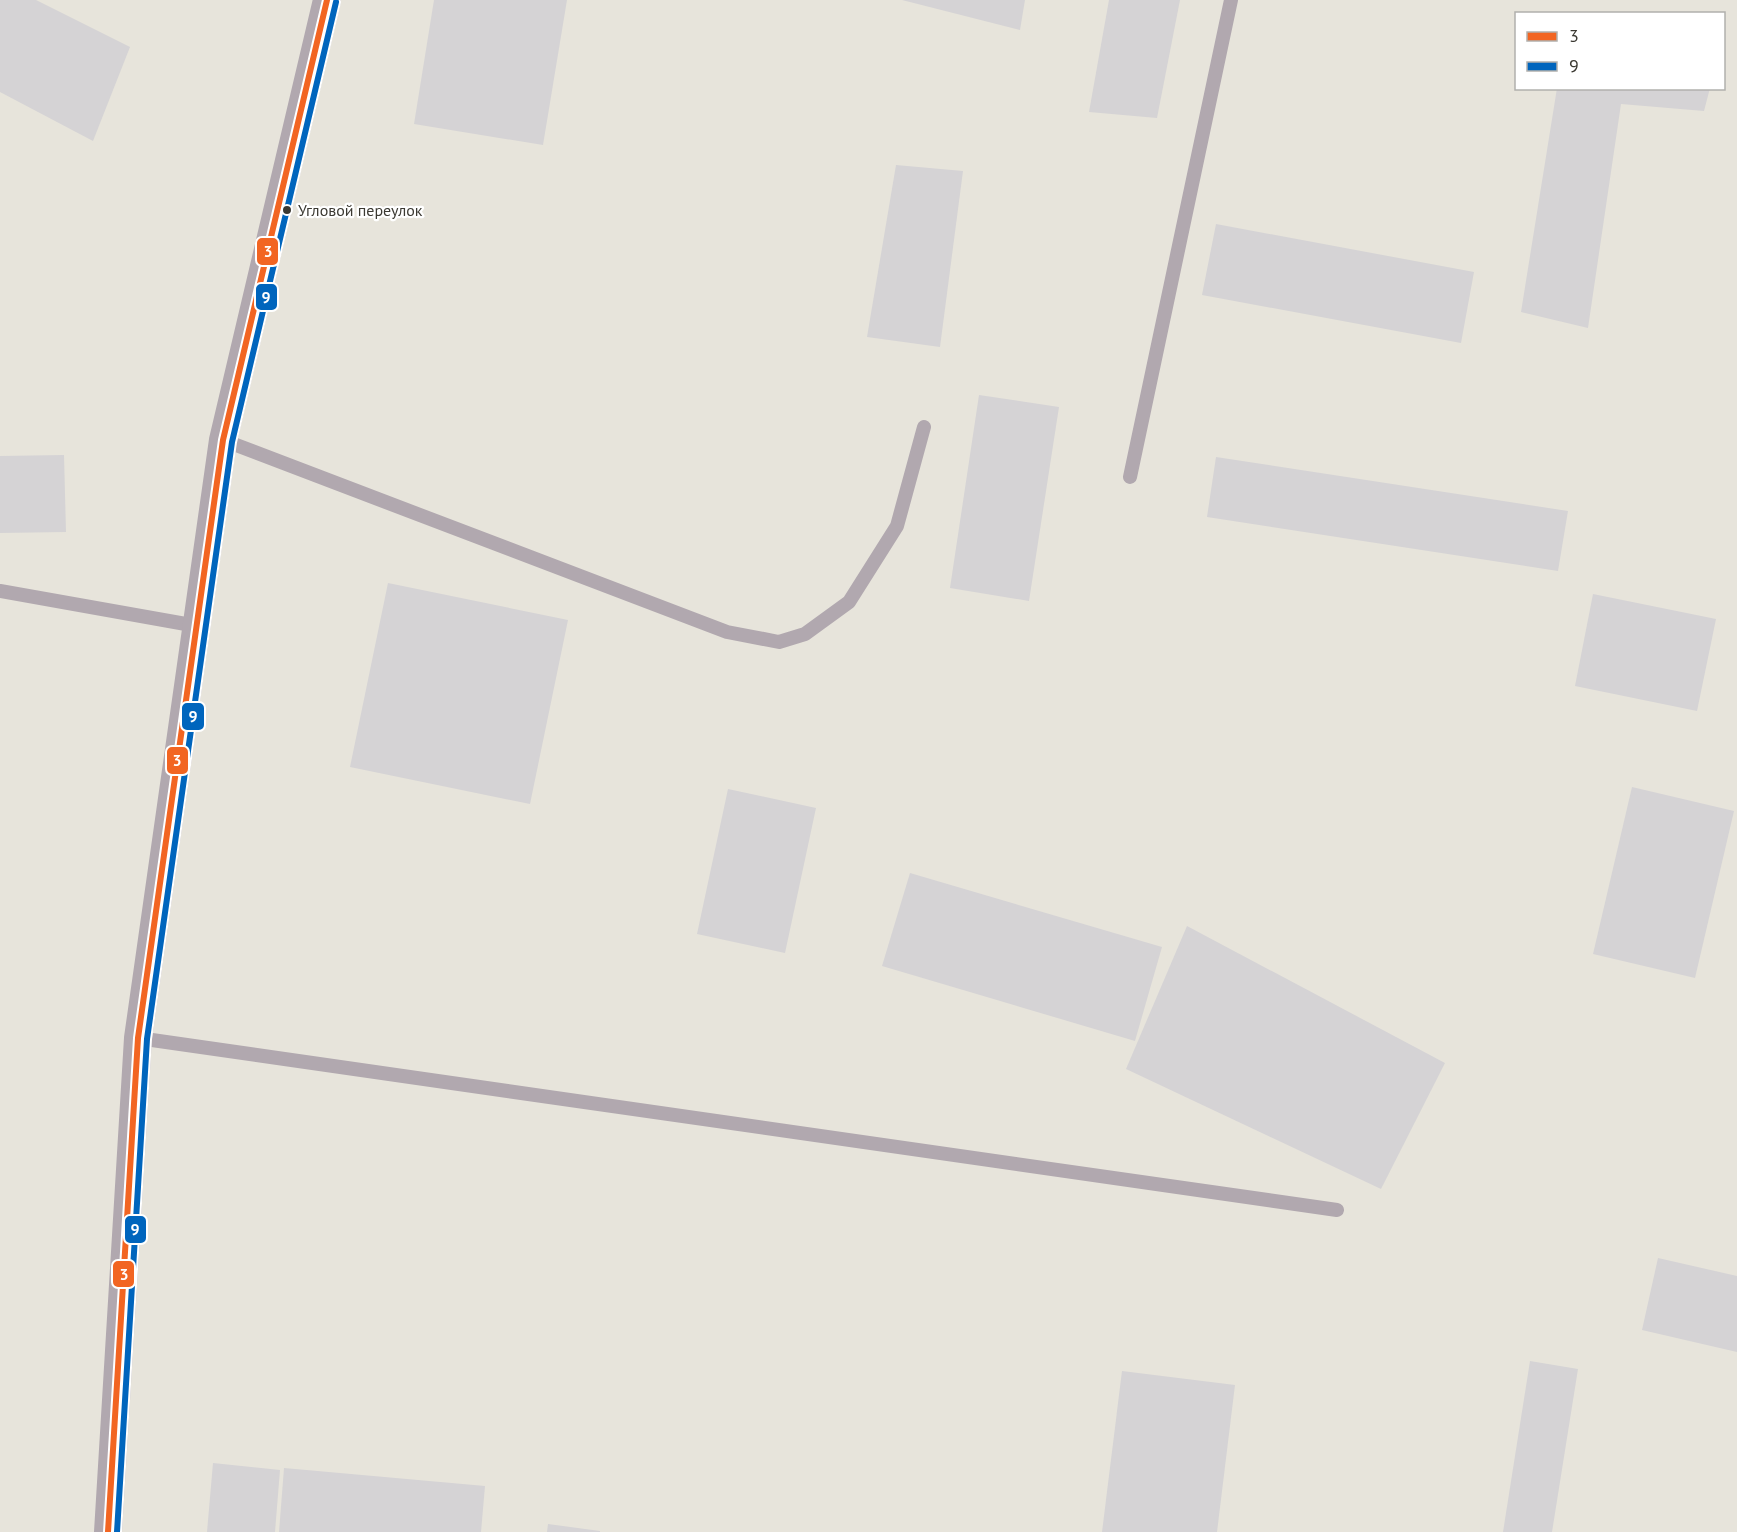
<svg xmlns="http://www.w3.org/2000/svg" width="1737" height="1532" font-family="'PT Sans',sans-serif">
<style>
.building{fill:#d5d3d5}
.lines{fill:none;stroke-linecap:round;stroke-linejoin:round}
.lane{stroke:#b1a8af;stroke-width:14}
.street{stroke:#b1a8af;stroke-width:28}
.bus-1-casing{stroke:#fff;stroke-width:10}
.bus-2-casing{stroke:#fff;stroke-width:10}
.bus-1{stroke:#f26522;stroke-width:6}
.bus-2{stroke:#0065bd;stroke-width:6}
.bus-dot{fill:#3b3932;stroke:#fff;stroke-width:2}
.labels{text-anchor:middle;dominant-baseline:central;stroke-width:4.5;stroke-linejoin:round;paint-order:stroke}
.bus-label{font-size:16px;fill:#3b3932;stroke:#fff;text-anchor:start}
.line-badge{stroke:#fff;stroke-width:2}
.badge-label{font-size:16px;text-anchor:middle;font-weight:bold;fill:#fff}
</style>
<rect width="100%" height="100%" fill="#e7e4db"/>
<g class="building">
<path d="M0 0H36L130 47 93 141 0 92Z"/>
<path d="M434 0H567L543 145 414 124Z"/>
<path d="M902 0H1025L1020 30Z"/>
<path d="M1109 0H1180L1157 118 1089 112Z"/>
<path d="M1557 88H1710L1704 111 1621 104 1588 328 1521 312Z"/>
<path d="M896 165 963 171 940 347 867 337Z"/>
<path d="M1216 224 1474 272 1461 343 1202 295Z"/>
<path d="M979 395 1059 407 1029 601 950 588Z"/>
<path d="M64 455 66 532 0 533V456Z"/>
<path d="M1216 457 1568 511 1558 571 1207 517Z"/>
<path d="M388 583 568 620 530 804 350 767Z"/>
<path d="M1593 594 1716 619 1697 711 1575 686Z"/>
<path d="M1632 787 1734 811 1695 978 1593 954Z"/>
<path d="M728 789 816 808 785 953 697 934Z"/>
<path d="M910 873 1162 947 1135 1041 882 966Z"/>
<path d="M1187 926 1445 1063 1381 1189 1126 1069Z"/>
<path d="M1658 1258 1737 1276V1352L1642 1330Z"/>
<path d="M1530 1361 1578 1369 1552 1532H1503Z"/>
<path d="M1122 1371 1235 1385 1217 1532H1102Z"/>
<path d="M213 1463 280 1470 275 1532H207Z"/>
<path d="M284 1468 485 1486 481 1532H279Z"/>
<path d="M548 1524 600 1531V1532H547Z"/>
</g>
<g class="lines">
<g class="lane">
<path d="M223 440 727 632 779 642 805 634 849 602 897 526 924 427"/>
<path d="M1130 477 1231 0"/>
<path d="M0 591 197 626"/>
<path d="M138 1038 1337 1210"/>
</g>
<path class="street" d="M108 1532 138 1038 223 440 327 0"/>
<g class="bus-1-casing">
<path id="bus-1" d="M108 1532 138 1038 223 440 327 0"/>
</g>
<g class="bus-2-casing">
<path id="bus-2" d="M117 1532 147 1039 232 442 336 2"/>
</g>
<use href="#bus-1" class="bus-1"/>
<use href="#bus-2" class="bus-2"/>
</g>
<circle class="bus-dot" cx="287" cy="210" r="5"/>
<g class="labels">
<g class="bus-label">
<text x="298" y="210">Угловой переулок</text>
</g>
</g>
<g class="line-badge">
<rect x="256" y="237" width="23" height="29" rx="6" fill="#f26522"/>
<rect x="255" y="283" width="23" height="28" rx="6" fill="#0065bd"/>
<rect x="181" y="702" width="24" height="29" rx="6" fill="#0065bd"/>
<rect x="166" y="746" width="23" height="29" rx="6" fill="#f26522"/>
<rect x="124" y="1215" width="23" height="29" rx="6" fill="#0065bd"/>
<rect x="112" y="1260" width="23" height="28" rx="6" fill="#f26522"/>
</g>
<g class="badge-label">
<text x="268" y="257">3</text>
<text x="266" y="303">9</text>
<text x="193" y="722">9</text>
<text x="177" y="766">3</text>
<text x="135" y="1235">9</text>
<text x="124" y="1280">3</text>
</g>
<rect x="1515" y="12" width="210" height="78" fill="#ffffff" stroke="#b1b0ad" stroke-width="1.5"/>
<rect x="1527" y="32" width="30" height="9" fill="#f26522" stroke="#b1b0ad" stroke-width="1.5"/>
<text x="1569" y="42" font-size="18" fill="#3b3932">3</text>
<rect x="1527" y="62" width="30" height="9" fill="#0065bd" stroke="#b1b0ad" stroke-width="1.5"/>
<text x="1569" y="72" font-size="18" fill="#3b3932">9</text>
</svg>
